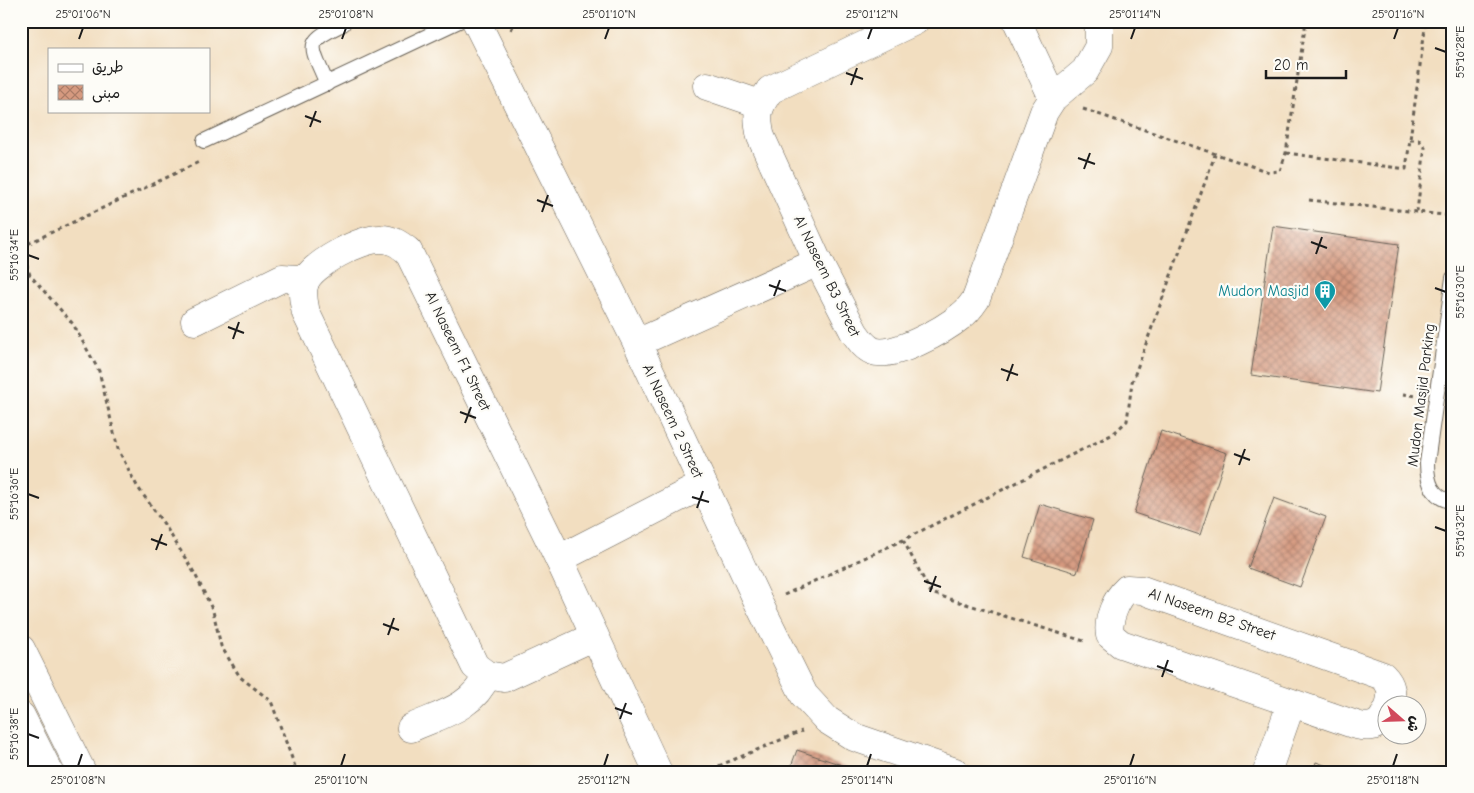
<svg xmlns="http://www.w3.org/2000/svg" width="1474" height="793" font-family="'Comic Neue','Playpen Sans Arabic',sans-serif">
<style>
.building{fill:url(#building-cross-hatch)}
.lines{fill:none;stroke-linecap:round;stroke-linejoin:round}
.service-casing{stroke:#676055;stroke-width:16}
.minor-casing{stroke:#676055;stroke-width:29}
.motorway-casing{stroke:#676055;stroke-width:29}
.path{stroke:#676055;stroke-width:3;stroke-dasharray:4 4;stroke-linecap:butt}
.service{stroke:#fff;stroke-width:14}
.minor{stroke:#fff;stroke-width:28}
.motorway{stroke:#fff;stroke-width:28}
.ticks{fill:none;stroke:#1c1c1c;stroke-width:2}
.labels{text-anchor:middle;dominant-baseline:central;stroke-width:4.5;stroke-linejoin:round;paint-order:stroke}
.street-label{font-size:15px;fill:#1c1c1c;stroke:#fdfcf7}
.culture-label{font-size:15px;fill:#0d838f;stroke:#fdfcf7;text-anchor:end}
.neatline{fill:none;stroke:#1c1c1c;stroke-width:2}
.ticks-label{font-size:12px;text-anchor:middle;fill:#1c1c1c}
</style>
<defs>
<pattern id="building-cross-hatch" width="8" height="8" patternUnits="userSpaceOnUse" patternTransform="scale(1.25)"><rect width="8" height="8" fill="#d5997f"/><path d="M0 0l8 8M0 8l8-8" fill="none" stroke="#ac7c67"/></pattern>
</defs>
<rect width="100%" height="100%" fill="#fdfcf7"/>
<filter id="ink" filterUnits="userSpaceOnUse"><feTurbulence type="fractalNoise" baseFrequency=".02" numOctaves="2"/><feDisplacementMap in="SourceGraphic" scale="10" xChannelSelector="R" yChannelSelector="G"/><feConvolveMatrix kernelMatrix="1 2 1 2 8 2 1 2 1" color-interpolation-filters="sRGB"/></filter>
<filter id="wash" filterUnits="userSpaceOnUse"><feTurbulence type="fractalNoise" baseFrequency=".0096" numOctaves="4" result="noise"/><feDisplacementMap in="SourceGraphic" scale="20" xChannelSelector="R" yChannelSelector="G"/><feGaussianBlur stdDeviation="1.12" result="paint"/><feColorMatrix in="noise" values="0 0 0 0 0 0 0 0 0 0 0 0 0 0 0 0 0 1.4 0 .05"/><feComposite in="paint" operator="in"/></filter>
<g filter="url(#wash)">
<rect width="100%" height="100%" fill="#f2dec0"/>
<g id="blocks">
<g class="building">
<path d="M1273 226 1399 244 1377 393 1251 375Z"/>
<path d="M1161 431 1227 453 1200 535 1134 513Z"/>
<path d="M1274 498 1326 517 1300 587 1248 568Z"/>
<path d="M1040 504 1093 520 1077 573 1024 557Z"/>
<path d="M797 750 860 771V772H789Z"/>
<path d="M1316 762 1344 772H1313Z"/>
</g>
</g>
</g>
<g filter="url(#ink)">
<use href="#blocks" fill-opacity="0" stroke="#676055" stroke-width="1"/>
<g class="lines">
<g class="service-casing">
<g id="service">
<path d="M327 84C311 45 302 43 343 24"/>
<path d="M204 141 459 21"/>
<path d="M1453 278 1427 463C1427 482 1432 498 1453 502"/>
</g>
</g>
<g class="minor-casing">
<g id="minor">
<path d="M476 21 637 343 760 606 804 695 827 720 854 737 955 772"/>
<path d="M915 21 770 90C757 108 756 115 761 137L818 262 854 332C859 339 864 347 873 351 893 359 944 330 961 316 967 312 972 305 976 299L1044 112 1053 98 1085 71 1099 46V21"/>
<path d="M1017 21 1053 98"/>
<path d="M707 86 760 104"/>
<path d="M195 321 282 278 298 279 305 282"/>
<path d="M637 343 818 262"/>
<path d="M559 559 703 485"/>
<path d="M595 636 504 678 487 675 475 666 306 313C304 303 301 293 305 282 312 264 361 238 381 239 392 239 399 244 408 251L559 559 658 772"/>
<path d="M1386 712C1380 726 1371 729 1356 725L1121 644 1110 635C1107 620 1116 599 1127 589L1142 590 1383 676C1392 685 1393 693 1389 706"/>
<path d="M411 728C442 714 473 708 487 675"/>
<path d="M1267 772 1291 704"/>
</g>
</g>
<g class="motorway-casing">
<g id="motorway">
<path d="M21 649 82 772"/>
<path d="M21 716 49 772"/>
</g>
</g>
<g class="path">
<path d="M1428 21 1453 25"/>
<path d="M511 30 515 21"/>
<path d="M1083 109 1269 172 1280 171 1286 153 1306 21"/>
<path d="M1410 140H1419L1425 147 1417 211"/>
<path d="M1286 153 1406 169 1426 21"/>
<path d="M1309 200 1453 216"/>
<path d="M21 247 201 161"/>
<path d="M21 249 30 275 73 324 99 371 118 449 137 486 166 527 195 574 213 611 221 646 240 677 271 701 297 772"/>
<path d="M1403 394 1417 396"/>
<path d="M903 540 931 593 1084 641"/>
<path d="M784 595 903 540 1113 434 1127 421 1132 382 1215 155"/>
<path d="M704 772 802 731"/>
</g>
<use href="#service" class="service"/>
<use href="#minor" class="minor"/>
<use href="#motorway" class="motorway"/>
</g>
</g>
<path class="ticks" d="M79 39 83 28M342 39 346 28M605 39 609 28M868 39 872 28M1131 39 1135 28M1394 39 1398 28M1435 48 1446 52M846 73 863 79M851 85 857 68M305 116 321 122M310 127 316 111M1078 158 1095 164M1084 169 1090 153M537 200 553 206M542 212 548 195M1311 242 1327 248M1316 254 1322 237M28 255 39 259M769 285 786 291M1435 288 1446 292M774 296 780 280M228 327 244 333M233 339 239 322M1001 369 1018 375M1007 381 1013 364M460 412 476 418M465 423 471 407M1234 454 1250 460M1239 465 1245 449M28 494 39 498M692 497 709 502M697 508 703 491M1435 527 1446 531M151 539 167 545M156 550 162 534M924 581 941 587M930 592 936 576M383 624 399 630M388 635 394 618M1157 666 1173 672M1162 677 1168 660M615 708 632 714M620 719 626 703M28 734 39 738M78 766 82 754M341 766 345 754M604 766 608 754M867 766 871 754M1130 766 1134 754M1393 766 1397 754"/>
<defs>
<g id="building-pin" transform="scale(1.125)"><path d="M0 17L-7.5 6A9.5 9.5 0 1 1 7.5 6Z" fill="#0f9aa8" stroke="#fdfcf7"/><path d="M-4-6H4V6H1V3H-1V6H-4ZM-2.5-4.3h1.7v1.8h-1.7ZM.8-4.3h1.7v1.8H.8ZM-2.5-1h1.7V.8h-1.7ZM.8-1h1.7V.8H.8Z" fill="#fff"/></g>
</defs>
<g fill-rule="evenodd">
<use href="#building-pin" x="1325" y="291"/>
</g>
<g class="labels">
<g class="street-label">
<text transform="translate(827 276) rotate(64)">Al Naseem B3 Street</text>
<text transform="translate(458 351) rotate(64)">Al Naseem F1 Street</text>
<text transform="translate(1421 395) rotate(-83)">Mudon Masjid Parking</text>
<text transform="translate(673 421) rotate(65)">Al Naseem 2 Street</text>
<text transform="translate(1212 614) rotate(19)">Al Naseem B2 Street</text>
</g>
<g class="culture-label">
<text x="1309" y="291">Mudon Masjid</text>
</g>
</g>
<rect width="1474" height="793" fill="none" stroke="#fdfcf7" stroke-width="55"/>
<rect x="48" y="48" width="162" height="65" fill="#fdfcf7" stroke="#a3a29f"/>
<rect x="58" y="64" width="25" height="8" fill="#ffffff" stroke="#a3a29f"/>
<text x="92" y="72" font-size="15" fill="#1c1c1c">طريق</text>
<rect x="58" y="85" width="25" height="15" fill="url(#building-cross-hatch)" stroke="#a3a29f"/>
<text x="92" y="98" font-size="15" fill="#1c1c1c">مبنى</text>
<g transform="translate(1402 720) rotate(110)"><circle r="24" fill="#fdfcf7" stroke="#a3a29f"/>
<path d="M0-4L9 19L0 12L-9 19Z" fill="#d1495b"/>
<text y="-8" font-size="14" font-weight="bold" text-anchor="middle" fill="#1c1c1c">ش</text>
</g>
<path d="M1266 70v8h80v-8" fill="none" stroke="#1c1c1c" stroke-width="2.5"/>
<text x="1274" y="70" font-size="15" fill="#1c1c1c" stroke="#fdfcf7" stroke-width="4" paint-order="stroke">20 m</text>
<rect x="28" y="28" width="1418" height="738" class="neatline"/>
<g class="ticks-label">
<text x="83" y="18">25°01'06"N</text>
<text x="346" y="18">25°01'08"N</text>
<text x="609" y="18">25°01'10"N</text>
<text x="872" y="18">25°01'12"N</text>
<text x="1135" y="18">25°01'14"N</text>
<text x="1398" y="18">25°01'16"N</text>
<text transform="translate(1460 52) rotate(-90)" y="4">55°16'28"E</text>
<text transform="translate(14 255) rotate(-90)" y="4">55°16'34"E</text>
<text transform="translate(1460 292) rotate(-90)" y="4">55°16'30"E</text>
<text transform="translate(14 494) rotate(-90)" y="4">55°16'36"E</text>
<text transform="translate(1460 531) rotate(-90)" y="4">55°16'32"E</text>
<text transform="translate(14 734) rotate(-90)" y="4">55°16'38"E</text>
<text x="78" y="784">25°01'08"N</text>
<text x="341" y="784">25°01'10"N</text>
<text x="604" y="784">25°01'12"N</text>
<text x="867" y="784">25°01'14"N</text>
<text x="1130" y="784">25°01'16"N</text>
<text x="1393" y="784">25°01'18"N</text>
</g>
</svg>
